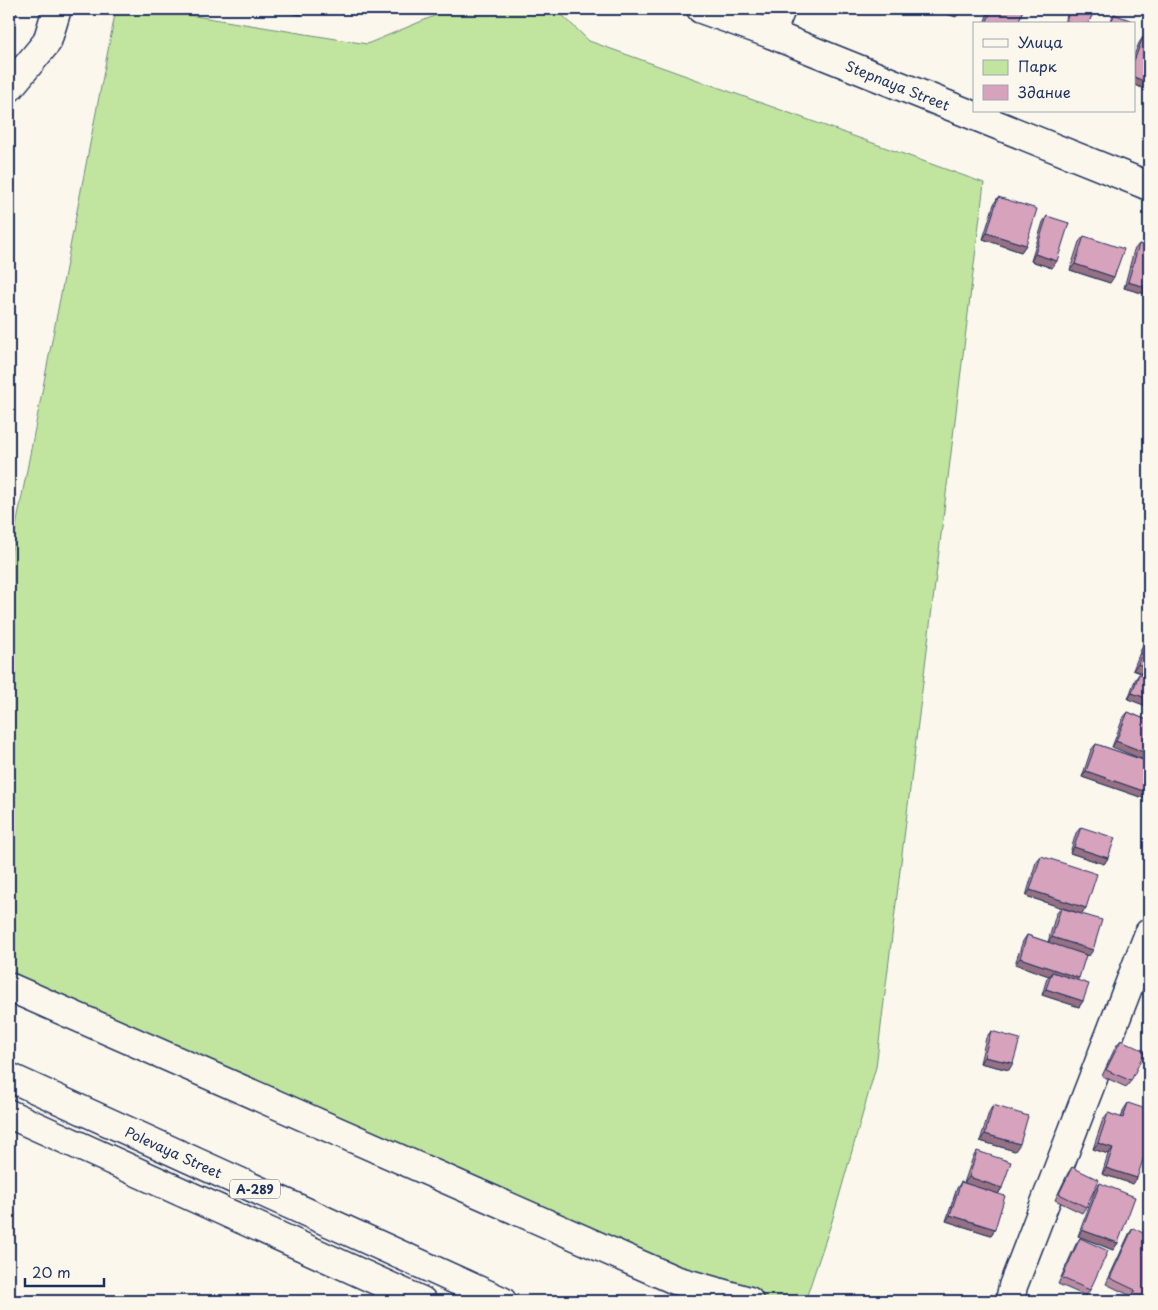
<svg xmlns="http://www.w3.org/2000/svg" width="1158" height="1310" font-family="'Playpen Sans',sans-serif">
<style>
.green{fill:#c1e59f;stroke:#6e8a7e}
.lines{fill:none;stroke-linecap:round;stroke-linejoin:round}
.minor-casing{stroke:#1b2f5e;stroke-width:31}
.major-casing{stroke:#1b2f5e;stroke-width:31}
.highway-casing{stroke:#1b2f5e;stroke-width:31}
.minor{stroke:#fbf7ec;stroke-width:28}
.major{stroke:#fbf7ec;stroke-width:28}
.highway{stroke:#fbf7ec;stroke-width:28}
.wall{fill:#b98ba1;stroke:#1b2f5e}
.shaded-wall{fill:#967183;stroke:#1b2f5e}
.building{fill:#d7a2bb;stroke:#1b2f5e}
.labels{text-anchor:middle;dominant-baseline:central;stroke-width:4.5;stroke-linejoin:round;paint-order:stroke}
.shield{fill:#fbf7ec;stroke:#5e6b89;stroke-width:1}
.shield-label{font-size:12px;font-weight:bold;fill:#1b2f5e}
.street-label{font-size:14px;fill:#1b2f5e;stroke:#fbf7ec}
</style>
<rect width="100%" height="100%" fill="#fbf7ec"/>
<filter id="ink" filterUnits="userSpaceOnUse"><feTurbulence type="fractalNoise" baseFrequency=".02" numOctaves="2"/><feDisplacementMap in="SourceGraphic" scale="10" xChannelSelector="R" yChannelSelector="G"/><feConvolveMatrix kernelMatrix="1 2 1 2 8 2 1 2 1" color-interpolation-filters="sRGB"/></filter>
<g filter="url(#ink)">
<path class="green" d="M116 9H152L367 44 451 9H556L589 41 984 183 876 1067 832 1221 805 1301H735L9 974V563Z"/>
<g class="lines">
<g class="minor-casing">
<g id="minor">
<path d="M771 34 781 9"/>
<path d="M9 88 47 42 57 9"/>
<path d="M9 987 675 1280 749 1301"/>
<path d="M1010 1301 1013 1286 1149 933"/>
</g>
</g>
<g class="major-casing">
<g id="major">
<path id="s1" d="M701 9 771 34 1149 186"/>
</g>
</g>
<g class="highway-casing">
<g id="highway">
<path id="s2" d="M9 1077 502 1301"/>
<path d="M9 1114 422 1301"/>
</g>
</g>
<use href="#minor" class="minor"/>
<use href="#major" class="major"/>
<use href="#highway" class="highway"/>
</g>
<g class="wall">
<path d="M989 9H1023L1018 24H984Z"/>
<path d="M1070 9H1095L1088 24H1063Z"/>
<path d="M1114 14 1134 24H1109Z"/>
<path d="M1143 37 1149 39V90L1134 85V55L1139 43Z"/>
<path d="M998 197 1026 245 1021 252 983 239 994 204Z"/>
<path d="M1047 216 1052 268 1031 261 1043 222Z"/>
<path d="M1084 236 1110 283 1070 270 1079 242Z"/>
<path d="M1139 244 1149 247V295L1124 288 1134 250Z"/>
<path d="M1149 549V561L1145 559Z"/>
<path d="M1148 635 1149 636V676L1133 670 1144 642Z"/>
<path d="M1139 674 1149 677V707L1128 699 1135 680Z"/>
<path d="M1128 712 1149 721 1112 747 1123 718Z"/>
<path d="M1096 744 1149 762V800L1082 777 1091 750Z"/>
<path d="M1081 827 1108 858 1104 864 1070 853 1076 833Z"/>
<path d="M1041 856 1086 908 1081 914 1026 896 1036 862Z"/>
<path d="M1061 908 1089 956 1086 955 1077 980 1083 1001 1079 1007 1042 995 1047 978 1049 976 1015 964 1023 941 1027 935 1048 942 1056 914Z"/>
<path d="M1149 981V998L1143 995Z"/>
<path d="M991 1031 1009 1070 980 1063 986 1038Z"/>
<path d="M1121 1040 1131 1081 1126 1087 1102 1076 1116 1046Z"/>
<path d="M1128 1103 1137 1178 1133 1184 1102 1174 1108 1154 1093 1149 1103 1119 1108 1113 1121 1118 1124 1109Z"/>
<path d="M993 1105 1015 1151 980 1141 989 1112Z"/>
<path d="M977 1151 1002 1188 998 1194 995 1229 991 1235 946 1221 957 1188 961 1182 964 1183 973 1157Z"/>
<path d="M1072 1167 1086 1207 1082 1213 1055 1200 1068 1173Z"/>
<path d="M1100 1183 1118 1243 1113 1250 1078 1236 1095 1190Z"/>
<path d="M1133 1228 1147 1301H1128L1131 1296 1106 1284 1129 1234Z"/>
<path d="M1080 1238 1090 1290 1086 1296 1058 1284 1076 1244Z"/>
</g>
<g class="shaded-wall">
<path d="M263 9H306L301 15Z"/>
<path d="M930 9H954L960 11 956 17Z"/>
<path d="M1134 77 1149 83V90L1134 85Z"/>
<path d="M987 233 1026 245 1021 252 983 239Z"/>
<path d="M1035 254 1057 261 1052 268 1031 261Z"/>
<path d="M1075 264 1114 277 1110 283 1070 270Z"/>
<path d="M1128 282 1149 288V295L1124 288Z"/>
<path d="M1149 553V561L1145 559Z"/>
<path d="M1138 664 1149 668V676L1133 670Z"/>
<path d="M1132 693 1149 699V707L1128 699Z"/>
<path d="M1116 741 1149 754V762L1112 747Z"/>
<path d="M1086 771 1149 793V800L1082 777Z"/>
<path d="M1074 847 1108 858 1104 864 1070 853Z"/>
<path d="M1030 890 1086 908 1081 914 1026 896Z"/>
<path d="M1052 937 1093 950 1089 956 1048 943Z"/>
<path d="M1020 958 1079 978 1074 984 1052 972 1049 976 1015 964Z"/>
<path d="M1046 989 1083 1001 1079 1007 1042 995Z"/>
<path d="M984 1057 1013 1063 1009 1070 980 1063Z"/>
<path d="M985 1134 1020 1144 1015 1151 980 1141Z"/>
<path d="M1098 1143 1113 1148 1108 1154 1093 1149Z"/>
<path d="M1106 1168 1137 1178 1133 1184 1102 1174Z"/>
<path d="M969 1177 1002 1188 998 1194 964 1183Z"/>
<path d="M950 1215 995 1229 991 1235 946 1221Z"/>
<path d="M1082 1230 1118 1243 1113 1250 1078 1236Z"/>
</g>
<g class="building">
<path d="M9 9H18L9 31Z"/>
<path d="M992 9H1023L1018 24H986Z"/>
<path d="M1071 9H1095L1088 24H1074L1066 20Z"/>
<path d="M1114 14 1135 22 1134 24H1111Z"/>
<path d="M1143 37 1149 39V83L1134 77V61Z"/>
<path d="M998 197 1037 209 1026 245 987 233Z"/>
<path d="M1047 216 1069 223 1057 261 1035 254Z"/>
<path d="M1084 236 1124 249 1114 277 1075 264Z"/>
<path d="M1139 244 1149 247V288L1128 282Z"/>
<path d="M1148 635 1149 636V668L1138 664Z"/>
<path d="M1139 674 1149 677V699L1132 693Z"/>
<path d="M1128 712 1149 721V754L1116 741Z"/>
<path d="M1096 744 1149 762V793L1086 771Z"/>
<path d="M1081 827 1115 838 1108 858 1074 847Z"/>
<path d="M1041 856 1097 874 1086 908 1030 890Z"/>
<path d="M1061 908 1102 920 1093 950 1052 937Z"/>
<path d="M1027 935 1086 955 1079 978 1020 958Z"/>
<path d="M1052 972 1089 984 1083 1001 1046 989Z"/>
<path d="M991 1031 1020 1039 1013 1063 984 1057Z"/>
<path d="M1121 1040 1145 1051 1131 1081 1106 1070Z"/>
<path d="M1128 1103 1149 1110V1141L1137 1178 1106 1168 1113 1148 1098 1143 1108 1113 1123 1118Z"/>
<path d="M993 1105 1028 1116 1020 1144 985 1134Z"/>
<path d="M977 1151 1011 1162 1002 1188 969 1177Z"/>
<path d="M1072 1167 1099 1180 1086 1207 1059 1194Z"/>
<path d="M961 1182 1005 1196 995 1229 950 1215Z"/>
<path d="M1100 1183 1135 1197 1118 1243 1082 1230Z"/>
<path d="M1133 1228 1149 1236V1297L1147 1301H1130L1135 1290 1110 1278Z"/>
<path d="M1080 1238 1108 1251 1090 1290 1062 1278Z"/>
</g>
</g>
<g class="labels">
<rect class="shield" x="230" y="1179.5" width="50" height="19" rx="4"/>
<g class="shield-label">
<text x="255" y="1189">А-289</text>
</g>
<g class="street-label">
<text stroke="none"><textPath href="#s1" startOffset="211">Stepnaya Street</textPath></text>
<text stroke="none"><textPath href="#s2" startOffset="181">Polevaya Street</textPath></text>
</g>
</g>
<rect width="1158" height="1310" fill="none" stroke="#fbf7ec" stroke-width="30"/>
<rect x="15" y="15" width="1128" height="1280" fill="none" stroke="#1b2f5e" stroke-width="2" filter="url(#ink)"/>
<rect x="973" y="22" width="162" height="90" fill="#fbf7ec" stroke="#a1a7b3"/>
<rect x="983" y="39" width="25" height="8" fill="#fbf7ec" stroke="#a1a7b3"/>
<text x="1018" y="48" font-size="15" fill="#1b2f5e">Улица</text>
<rect x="983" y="60" width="25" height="15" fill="#c1e59f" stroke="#a1a7b3"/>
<text x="1018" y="72" font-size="15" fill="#1b2f5e">Парк</text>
<rect x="983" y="85" width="25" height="15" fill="#d7a2bb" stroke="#a1a7b3"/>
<text x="1018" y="98" font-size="15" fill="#1b2f5e">Здание</text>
<path d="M25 1278v8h79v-8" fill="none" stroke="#1b2f5e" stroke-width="2.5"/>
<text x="32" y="1278" font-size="15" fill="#1b2f5e" stroke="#fbf7ec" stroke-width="4" paint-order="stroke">20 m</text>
</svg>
